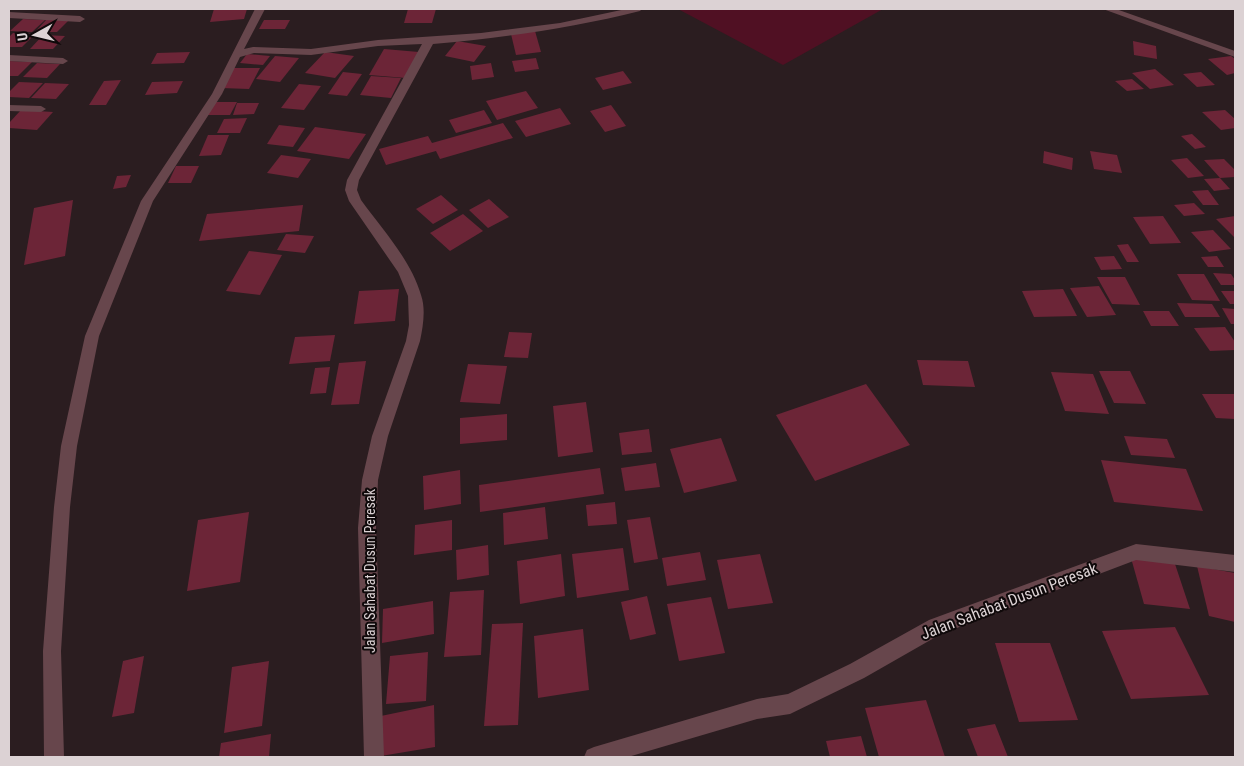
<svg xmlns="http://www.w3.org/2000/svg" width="1244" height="766" font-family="'Roboto Condensed',sans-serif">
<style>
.green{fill:#501023}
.building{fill:#6c2537}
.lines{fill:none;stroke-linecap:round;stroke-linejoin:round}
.street{fill:#67464c;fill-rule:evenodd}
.labels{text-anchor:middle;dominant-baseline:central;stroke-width:4;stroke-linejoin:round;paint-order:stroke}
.street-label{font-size:14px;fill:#dcd2d4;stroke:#0f090a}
.near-street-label{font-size:16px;fill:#dcd2d4;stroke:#0f090a}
</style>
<rect width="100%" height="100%" fill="#2b1d20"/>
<path class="green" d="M678 9H883L783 65Z"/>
<g class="building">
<path d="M214 9H247L244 19 210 22Z"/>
<path d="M408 9H436L432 23H404Z"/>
<path d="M23 19 45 20 32 32 10 31Z"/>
<path d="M47 19 69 20 57 32H35Z"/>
<path d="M264 20H290L285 29H259Z"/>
<path d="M535 31 541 52 516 55 511 34Z"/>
<path d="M13 33 35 34 22 47H9V37Z"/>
<path d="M43 35 65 36 53 49H30Z"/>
<path d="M457 41 486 46 474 62 445 56Z"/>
<path d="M1133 41 1156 46 1157 59 1134 55Z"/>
<path d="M384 49 419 52 406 78 369 75Z"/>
<path d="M190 52 184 63 151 64 157 53Z"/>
<path d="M325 52 354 56 335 78 305 73Z"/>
<path d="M247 54 270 56 263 65 240 63Z"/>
<path d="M275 56 299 58 280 82 256 79Z"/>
<path d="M1231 56 1235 59V73L1227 75 1208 59Z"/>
<path d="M536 58 539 69 515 72 512 61Z"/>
<path d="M9 61 32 62 18 76H9Z"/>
<path d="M37 63 60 64 47 78 23 77Z"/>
<path d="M491 63 494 77 472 80 470 66Z"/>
<path d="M233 68H260L249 89 221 88Z"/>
<path d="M1155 69 1174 85 1150 89 1132 73Z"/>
<path d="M623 71 632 83 603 90 595 78Z"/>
<path d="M343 72 362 74 347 96 328 94Z"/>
<path d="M1201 72 1215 85 1197 87 1183 74Z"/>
<path d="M371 76 401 78 391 98 360 95Z"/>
<path d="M1132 79 1144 89 1127 91 1115 81Z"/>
<path d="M121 80 106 105H89L104 81Z"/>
<path d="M183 81 177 93 145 95 152 82Z"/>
<path d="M19 82 43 83 29 98 9 97V92Z"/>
<path d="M45 83 69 84 56 99 31 98Z"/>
<path d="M299 84 321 86 304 110 281 108Z"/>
<path d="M526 91 538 108 497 120 486 101Z"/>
<path d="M214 102H237L230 115H206Z"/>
<path d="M237 103H259L254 114 233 115Z"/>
<path d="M611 105 626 126 605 132 590 111Z"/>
<path d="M560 108 571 124 526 137 515 121Z"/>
<path d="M21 110 53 112 37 130 9 128V123Z"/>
<path d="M484 110 492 123 456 133 449 120Z"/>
<path d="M1225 110 1235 119V128L1221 130 1202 112Z"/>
<path d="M247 118 240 133H217L224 119Z"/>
<path d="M503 123 513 138 440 159 436 151 386 165 379 149 428 136 432 143Z"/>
<path d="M279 125 305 128 293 147 267 144Z"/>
<path d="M315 127 366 134 349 159 297 151Z"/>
<path d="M1192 134 1206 147 1195 149 1181 136Z"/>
<path d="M208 135H229L221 155 199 156Z"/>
<path d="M1044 151 1073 158 1072 170 1043 163Z"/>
<path d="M1090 151 1117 155 1122 173 1094 169Z"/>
<path d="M281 155 311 159 298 178 267 173Z"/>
<path d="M1187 158 1204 176 1188 178 1171 160Z"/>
<path d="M1224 159 1235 170V177L1220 178 1230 189 1214 191 1204 179 1220 178 1204 160Z"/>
<path d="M176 166H199L191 183H168Z"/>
<path d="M131 175 126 187 113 189 117 176Z"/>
<path d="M1208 190 1219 205H1203L1192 191Z"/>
<path d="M441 195 458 210 433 224 416 209Z"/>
<path d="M489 199 509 217 488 228 469 210Z"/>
<path d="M73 200 65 256 24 265 34 208Z"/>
<path d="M1194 203 1205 214 1184 216 1174 205Z"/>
<path d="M303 205 299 231 199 241 207 214Z"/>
<path d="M463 214 483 231 450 251 430 233Z"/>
<path d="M1163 216 1181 243 1150 244 1133 217Z"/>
<path d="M1235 216V238L1216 219Z"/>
<path d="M1213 230 1231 249 1209 252 1191 232Z"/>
<path d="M286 234 314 236 305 253 277 250Z"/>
<path d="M1128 244 1139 262H1127L1117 245Z"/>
<path d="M249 251 282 255 260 295 226 291Z"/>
<path d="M1114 256 1122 269 1101 270 1094 257Z"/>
<path d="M1217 256 1224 267H1208L1201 257Z"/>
<path d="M1213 273 1231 274 1235 280V285H1221Z"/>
<path d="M1177 274H1204L1220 301 1192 300Z"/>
<path d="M1097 277H1125L1140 305 1112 304Z"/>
<path d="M1099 286 1116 315 1087 317 1070 288Z"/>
<path d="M399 289 395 321 354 324 359 291Z"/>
<path d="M1063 289 1077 316 1034 317 1022 291Z"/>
<path d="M1221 291H1235V304H1230Z"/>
<path d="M1177 303 1212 304 1220 317H1185Z"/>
<path d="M1222 308 1235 309V324H1231Z"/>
<path d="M1143 311H1169L1179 326H1151Z"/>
<path d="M1225 327 1235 342V350L1210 351 1194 328Z"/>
<path d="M509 332 532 333 528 358 504 357Z"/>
<path d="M335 335 330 361 289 364 295 337Z"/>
<path d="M917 360 968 361 975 387 923 385Z"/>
<path d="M366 361 359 404 331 405 339 363Z"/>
<path d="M468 364 507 366 500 404 460 402Z"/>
<path d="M330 367 326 393 310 394 315 368Z"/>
<path d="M1099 371H1130L1146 404 1114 403Z"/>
<path d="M1051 372 1093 374 1109 414 1065 411Z"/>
<path d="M866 384 910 445 815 481 776 415Z"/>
<path d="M1202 394H1235V419L1216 418Z"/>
<path d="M586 402 593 452 558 457 553 406Z"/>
<path d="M507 414V440L460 444V418Z"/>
<path d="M649 429 652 452 622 455 619 433Z"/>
<path d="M1124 436 1167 439 1175 458 1131 455Z"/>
<path d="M721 438 737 481 684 493 670 449Z"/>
<path d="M1101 460 1186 469 1203 511 1114 502Z"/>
<path d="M656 463 660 487 625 491 621 468Z"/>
<path d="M600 468 604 494 480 512 479 485Z"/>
<path d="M460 470 461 504 424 510 423 476Z"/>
<path d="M615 502 617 524 588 526 586 505Z"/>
<path d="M545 507 548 539 504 545 503 513Z"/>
<path d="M249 512 240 582 187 591 198 520Z"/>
<path d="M650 517 658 559 634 563 627 520Z"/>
<path d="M452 520V550L414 555 415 525Z"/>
<path d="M488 545 489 575 457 580 456 550Z"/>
<path d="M623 548 629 590 577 598 572 554Z"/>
<path d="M700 552 706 580 667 586 662 558Z"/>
<path d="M561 554 565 596 520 604 517 561Z"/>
<path d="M760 554 773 603 728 609 717 560Z"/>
<path d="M1131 558 1175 564 1190 609 1144 604Z"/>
<path d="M1197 566 1235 573V622L1209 616Z"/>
<path d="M484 590 481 655 444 657 450 592Z"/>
<path d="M647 596 656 634 630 640 621 602Z"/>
<path d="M711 597 725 653 679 661 667 604Z"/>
<path d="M433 601 434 634 382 643 383 609Z"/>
<path d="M523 623 518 725 484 726 492 624Z"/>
<path d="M1175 627 1209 695 1131 699 1102 631Z"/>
<path d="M583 629 589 690 538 698 534 636Z"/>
<path d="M995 643H1050L1078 720 1019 722Z"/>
<path d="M428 652 426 701 386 704 390 656Z"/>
<path d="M144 656 134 713 112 717 123 661Z"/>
<path d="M269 661 262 726 224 733 232 667Z"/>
<path d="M926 700 945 757H879L865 708Z"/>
<path d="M434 705 435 747 375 757 376 717Z"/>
<path d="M995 724 1008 757H978L967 729Z"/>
<path d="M271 734 269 757H219L221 743Z"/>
<path d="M861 736 867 757H830L826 741Z"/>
</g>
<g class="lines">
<g class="street">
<path d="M255 9H265L244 49 253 47 311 49 378 40 481 33 560 23 626 9H642L640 11C572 28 503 38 433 44L359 180 357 190 361 200C382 229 411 260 421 295 426 309 423 327 420 341L388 436 378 480 376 528 384 757H364L358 528 362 480 372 436 406 341 409 325 408 296 398 272 349 201 345 190 347 180 422 44 378 46 311 55 254 53 240 57 222 94 153 201 99 336 77 446 70 507 61 651 64 757H44L43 651 54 507 61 446 85 336 141 201 212 94Z"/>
<path d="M1103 9H1116L1235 51V57Z"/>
<path d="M9 12 80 16 85 19 80 22 9 18Z"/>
<path d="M9 55 63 58 68 61 63 64 9 61Z"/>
<path d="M9 105 41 106 46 109 41 112 9 111Z"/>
<path d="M1136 544 1235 555V572L1136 560 941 634 864 678 790 714 757 719 628 757H584L587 750 594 747 757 699 788 694 850 664 929 620Z"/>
</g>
</g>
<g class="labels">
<g class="street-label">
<text transform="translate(370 571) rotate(-90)">Jalan Sahabat Dusun Peresak</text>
</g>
<g class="near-street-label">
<text transform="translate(1009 601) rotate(-21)">Jalan Sahabat Dusun Peresak</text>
</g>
</g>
<rect width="1244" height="766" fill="none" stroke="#dcd2d4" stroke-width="20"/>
<g transform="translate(35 35) rotate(262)" stroke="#0f090a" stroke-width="4" paint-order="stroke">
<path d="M0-4L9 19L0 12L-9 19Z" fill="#dcd2d4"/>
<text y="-8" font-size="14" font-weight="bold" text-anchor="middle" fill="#dcd2d4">U</text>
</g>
</svg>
